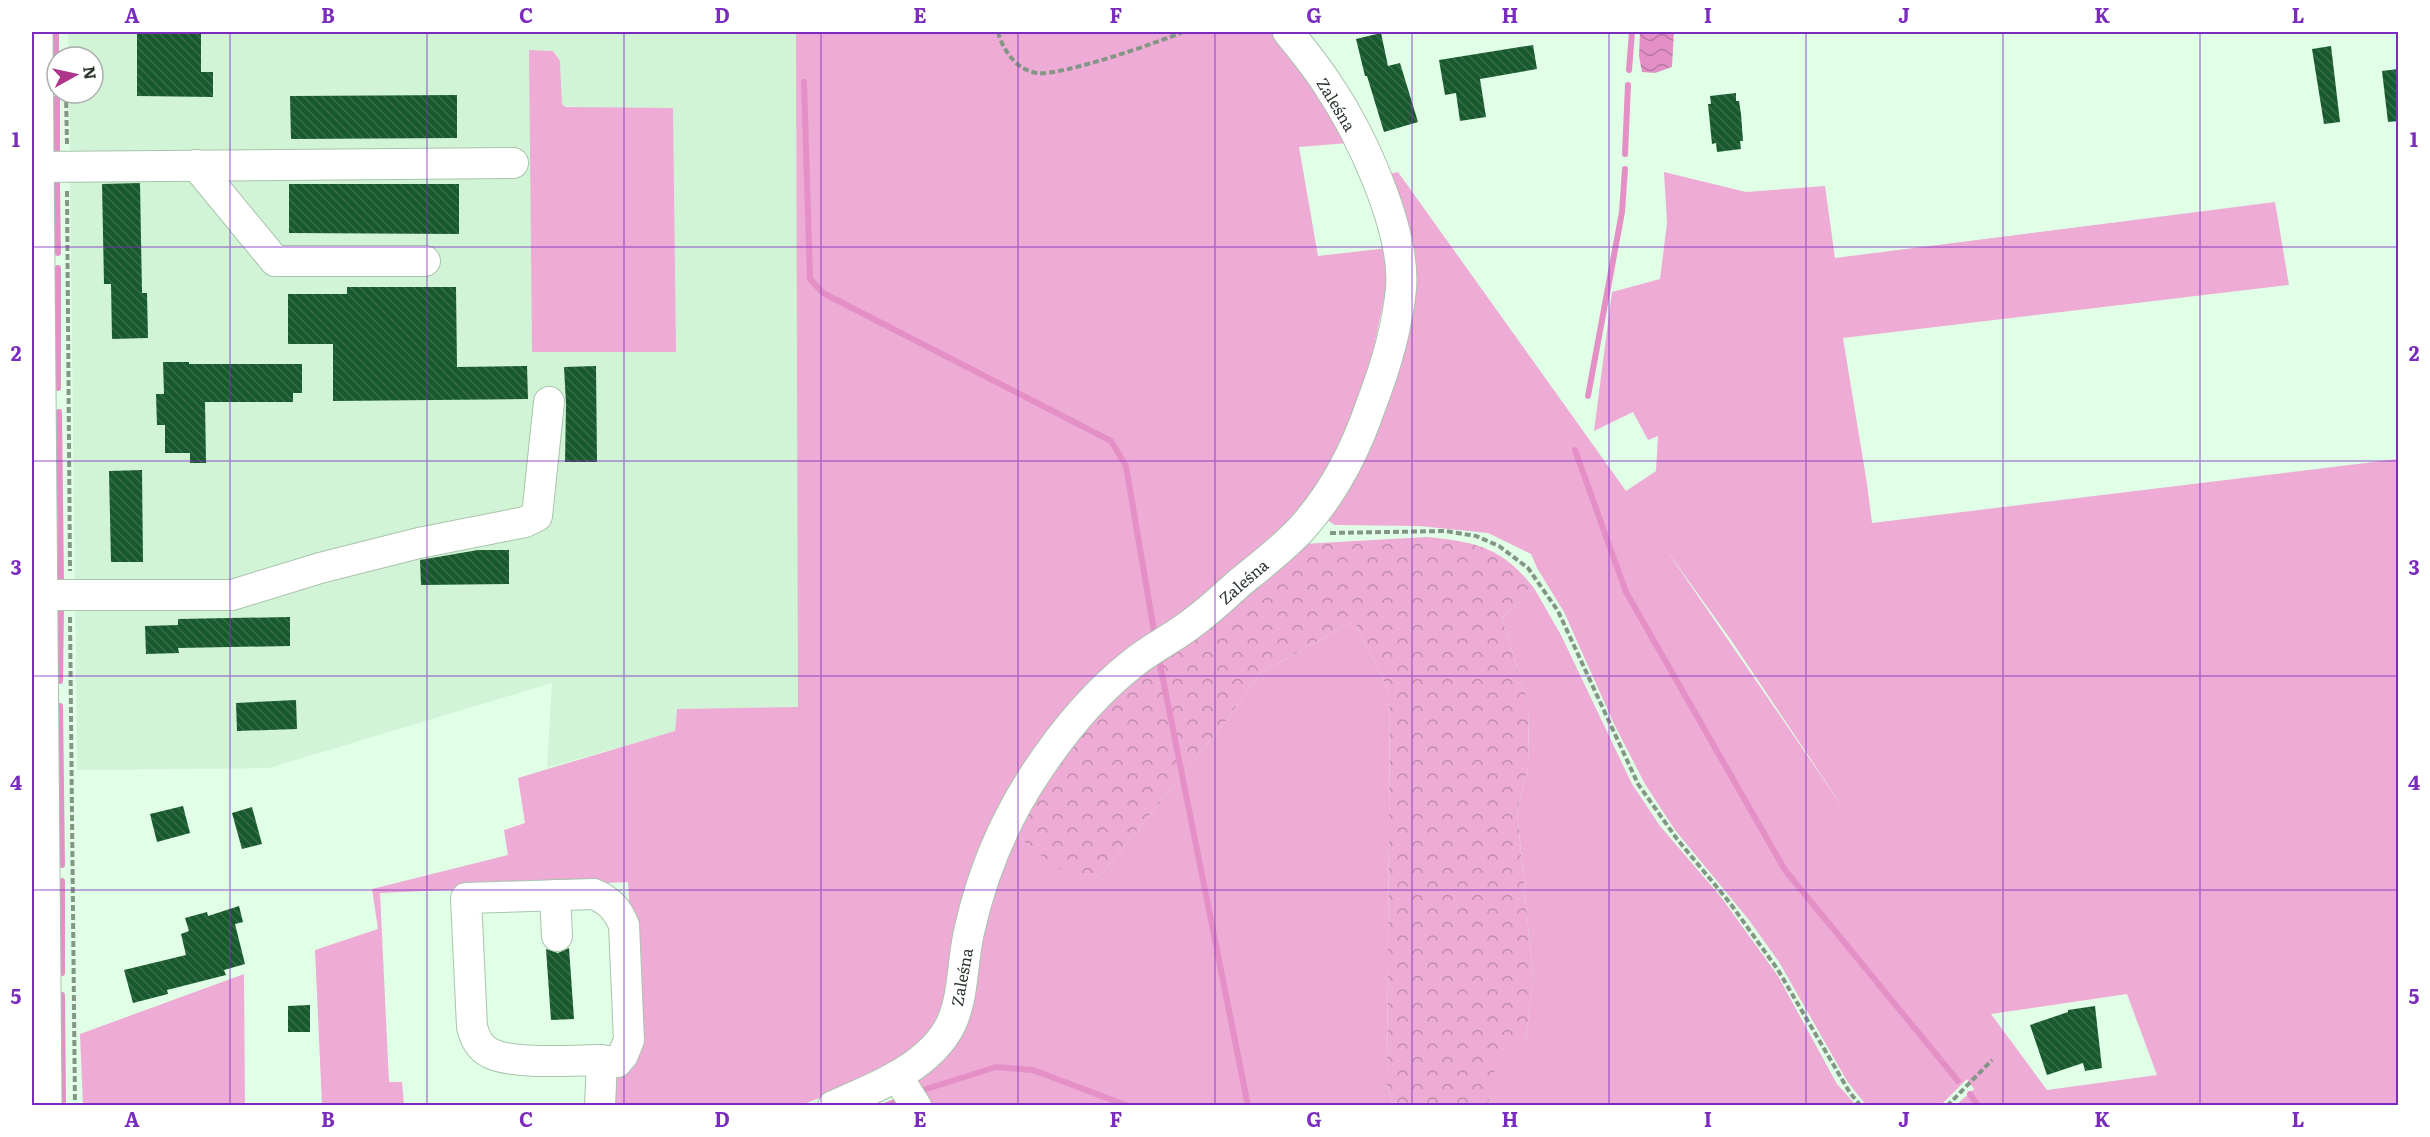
<svg xmlns="http://www.w3.org/2000/svg" width="2430" height="1137" font-family="Literata,serif">
<style>
.built{fill:#d1f4d7;fill-rule:evenodd}
.green{fill:#edabd5;fill-rule:evenodd}
.forest{fill:url(#forest-crowns)}
.water{fill:url(#water-waves)}
.lines{fill:none;stroke-linecap:round;stroke-linejoin:round}
.stream{stroke:#e490c7;stroke-width:6}
.building{fill:url(#building-back-hatch)}
.minor-casing{stroke:#a8c4ac;stroke-width:32}
.major-casing{stroke:#a8c4ac;stroke-width:35}
.path{stroke:#839686;stroke-width:4;stroke-dasharray:6 3;stroke-linecap:butt}
.minor{stroke:#fff;stroke-width:30}
.major{stroke:#fff;stroke-width:33}
.grid{fill:none;stroke:#7b2cbf;stroke-width:1.5;stroke-opacity:0.55}
.labels{text-anchor:middle;dominant-baseline:central;stroke-width:6;stroke-linejoin:round;paint-order:stroke}
.street-label{font-size:16px;fill:#2e3930;stroke:#fff}
.neatline{fill:none;stroke:#7b2cbf;stroke-width:2}
.grid-label{font-size:20px;text-anchor:middle;font-weight:bold;fill:#7b2cbf}
</style>
<defs>
<pattern id="forest-crowns" width="20" height="18" patternUnits="userSpaceOnUse" patternTransform="scale(1.5)"><rect width="20" height="18" fill="#edabd5"/><path d="M2 6a3 3 0 1 1 6 0M12 15a3 3 0 1 1 6 0" fill="none" stroke="#c08cad"/></pattern>
<pattern id="water-waves" width="16" height="10" patternUnits="userSpaceOnUse" patternTransform="scale(1.5)"><rect width="16" height="10" fill="#e490c7"/><path d="M0 5q4-4 8 0t8 0" fill="none" stroke="#b977a2"/></pattern>
<pattern id="building-back-hatch" width="6" height="6" patternUnits="userSpaceOnUse" patternTransform="scale(1.5)"><rect width="6" height="6" fill="#18592d"/><path d="M-1 5l2 2M0 0l6 6M5-1l2 2" fill="none" stroke="#3a6e4b"/></pattern>
</defs>
<rect width="100%" height="100%" fill="#e1fee6"/>
<path class="built" d="M68 32H796L799 454 798 707 677 709 675 731 547 768 552 683 269 768 77 770 69 93H93V57H68ZM530 50 554 51 560 61 562 105 583 108 532 352Z"/>
<g class="green">
<path d="M796 32H1274L1348 143 1299 147 1318 256 1388 248 1386 289 1369 371 1335 458 1287 526 1175 622 1154 631 1099 677 1033 757 992 818 957 919 942 1007 924 1041 872 1078 801 1105H607L606 1053H638L628 882 380 893 389 1082H402L404 1105H322L315 950 378 929 372 889 508 855 504 830 525 823 518 778 675 731 677 709 798 707Z"/>
<path d="M529 50 553 51 560 61 562 105 567 107 673 108 676 352H532Z"/>
<path d="M1398 172 1626 491 1656 471 1658 436 1648 440 1633 412 1594 431 1612 292 1660 279 1667 223 1664 172 1746 192 1825 186 1835 258 2275 202 2289 285 1843 338 1867 484 1872 523 2398 459V1105H1956L1974 1089 1967 1079 1941 1105H1866L1847 1081 1779 962 1749 920 1675 830 1645 784 1614 724 1564 612 1537 568 1531 554 1488 533 1419 526 1335 525 1327 520 1385 386 1388 174ZM1665 548 1731 640 1848 815ZM2127 994 2157 1075 2047 1090 1991 1014Z"/>
<path d="M1534 588 1561 635 1632 784 1660 826 1721 897 1778 976 1837 1084 1856 1105 1488 1106 1494 1066 1526 1038 1533 978 1517 810 1528 767 1529 705 1502 618Z"/>
<path d="M1354 621 1390 693 1387 1085 1393 1105H922L911 1078 971 953 1015 835 1059 868 1100 876 1222 726 1260 673Z"/>
<path d="M244 974 245 1105H83L80 1034Z"/>
</g>
<path class="forest" d="M1427 537C1476 542 1502 547 1534 588L1502 618 1529 705 1528 767 1517 810 1533 978 1526 1038 1495 1066 1488 1105H1393L1387 1085 1390 693 1354 621 1260 673 1222 726 1100 876 1059 869 1015 835 1050 768 1144 663 1302 544Z"/>
<path class="water" d="M1640 32H1674L1672 67 1655 73 1642 72 1639 56Z"/>
<g class="lines">
<g class="stream">
<path d="M56 32V68"/>
<path d="M1629 70 1632 32"/>
<path d="M804 82 810 279 823 293 1111 441 1126 466 1154 631"/>
<path d="M57 98V151"/>
<path d="M1625 154 1628 85"/>
<path d="M57 183 58 253"/>
<path d="M58 268V388"/>
<path d="M1588 396 1622 212 1625 169"/>
<path d="M59 412 61 583"/>
<path d="M1575 450 1626 592 1785 870 1958 1081"/>
<path d="M1160 664 1248 1106"/>
<path d="M60 681 61 607"/>
<path d="M60 706 62 865"/>
<path d="M62 973V881"/>
<path d="M62 995 63 1101"/>
<path d="M917 1092 996 1067 1033 1070 1128 1106"/>
<path d="M1970 1094 1978 1106"/>
<path d="M885 1106 897 1101"/>
</g>
</g>
<g class="building">
<path d="M137 32H201V72H213V97L137 96Z"/>
<path d="M1381 33 1388 66 1400 63 1418 122 1384 132 1367 76H1365L1356 39Z"/>
<path d="M1533 45 1537 69 1480 79 1486 117 1460 121 1456 93 1445 95 1439 60Z"/>
<path d="M2331 46 2340 122 2324 124 2312 49Z"/>
<path d="M2398 69V121L2388 122 2382 71Z"/>
<path d="M1736 93V101H1739L1741 114 1743 141H1740L1741 149 1717 152 1716 143 1712 144 1708 104H1711L1710 96Z"/>
<path d="M457 95V138L291 139 290 96Z"/>
<path d="M140 183 142 293H147L148 338 112 339 111 284H104L102 184Z"/>
<path d="M289 184H459V234L289 233Z"/>
<path d="M347 287H456L457 367 527 366 528 399 333 401V344H288V294H347Z"/>
<path d="M163 362H189V364H302V393H293V402H205L206 463H190V453H165V425H157L156 394H164Z"/>
<path d="M596 366 597 462H565L566 404 564 367Z"/>
<path d="M142 470 143 562H111L109 471Z"/>
<path d="M478 550H509V584L421 585 420 560Z"/>
<path d="M290 617V646L178 648 179 653 146 654 145 626 178 625V619Z"/>
<path d="M296 700 297 729 237 731 236 703Z"/>
<path d="M183 806 190 833 157 842 150 814Z"/>
<path d="M252 807 262 844 242 849 232 813Z"/>
<path d="M239 906 243 922 235 924 245 964 224 970 226 975 167 990 168 994 133 1003 124 970 186 955 181 934 189 931 185 918 207 912 208 916Z"/>
<path d="M569 948 574 1019 551 1020 546 949 558 953Z"/>
<path d="M310 1005V1032H288V1006Z"/>
<path d="M2095 1006 2102 1068 2085 1071 2083 1063 2047 1075 2030 1025 2068 1012V1010Z"/>
</g>
<g class="lines">
<g class="minor-casing">
<g id="minor">
<path d="M196 165 275 261H425"/>
<path d="M37 167 513 163"/>
<path d="M41 595H232L320 568 419 543 525 522 537 516 549 402"/>
<path d="M555 895 557 936"/>
<path d="M897 1076 916 1106"/>
<path d="M600 1106 602 1060C575 1060 513 1065 490 1053 479 1048 475 1038 472 1027L466 898 594 894C610 901 617 909 624 925L629 1040 623 1055 617 1062 602 1060"/>
<path d="M833 1106C875 1088 930 1067 951 1024 964 996 962 962 969 932 981 877 1004 821 1035 774 1062 733 1094 694 1132 664 1149 650 1169 640 1187 627 1205 614 1222 599 1238 584 1260 566 1284 548 1303 527 1334 492 1356 449 1371 405 1385 369 1397 329 1401 289 1406 230 1361 134 1328 85 1316 66 1302 49 1288 32"/>
</g>
</g>
<g class="major-casing">
<path id="major" d="M36 32 45 1106"/>
</g>
<g class="path">
<path d="M998 32C1003 50 1016 70 1037 73 1062 76 1156 43 1183 32"/>
<path d="M66 93 67 145"/>
<path d="M67 191 70 571"/>
<path d="M1330 533 1445 531 1476 536 1499 546 1528 568 1558 611 1638 784 1677 839 1730 903 1778 970 1850 1093 1861 1106"/>
<path d="M70 617 75 1106"/>
<path d="M1947 1106 1992 1060"/>
</g>
<use href="#minor" class="minor"/>
<use href="#major" class="major"/>
</g>
<path class="grid" d="M230 32V1106M427 32V1106M624 32V1106M821 32V1106M1018 32V1106M1215 32V1106M1412 32V1106M1609 32V1106M1806 32V1106M2003 32V1106M2200 32V1106M32 247H2398M32 461H2398M32 676H2398M32 890H2398"/>
<g class="labels">
<g class="street-label">
<text transform="translate(1337 104) rotate(59)">Zaleśna</text>
<text transform="translate(1243 581) rotate(-41)">Zaleśna</text>
<text transform="translate(961 977) rotate(-80)">Zaleśna</text>
</g>
</g>
<rect width="2430" height="1137" fill="none" stroke="#ffffff" stroke-width="66"/>
<g transform="translate(75 75) rotate(82)"><circle r="28" fill="#ffffff" stroke="#abb0ac" stroke-width="1.5"/>
<path d="M0-4.5L10 22L0 15L-10 22Z" fill="#ad368b"/>
<text y="-9" font-size="16" font-weight="bold" text-anchor="middle" fill="#2e3930">N</text>
</g>
<rect x="33" y="33" width="2364" height="1071" class="neatline"/>
<g class="grid-label">
<text x="132" y="23">A</text>
<text x="328" y="23">B</text>
<text x="526" y="23">C</text>
<text x="722" y="23">D</text>
<text x="920" y="23">E</text>
<text x="1116" y="23">F</text>
<text x="1314" y="23">G</text>
<text x="1510" y="23">H</text>
<text x="1708" y="23">I</text>
<text x="1904" y="23">J</text>
<text x="2102" y="23">K</text>
<text x="2298" y="23">L</text>
<text x="16" y="147">1</text>
<text x="2414" y="147">1</text>
<text x="16" y="361">2</text>
<text x="2414" y="361">2</text>
<text x="16" y="575">3</text>
<text x="2414" y="575">3</text>
<text x="16" y="790">4</text>
<text x="2414" y="790">4</text>
<text x="16" y="1004">5</text>
<text x="2414" y="1004">5</text>
<text x="132" y="1127">A</text>
<text x="328" y="1127">B</text>
<text x="526" y="1127">C</text>
<text x="722" y="1127">D</text>
<text x="920" y="1127">E</text>
<text x="1116" y="1127">F</text>
<text x="1314" y="1127">G</text>
<text x="1510" y="1127">H</text>
<text x="1708" y="1127">I</text>
<text x="1904" y="1127">J</text>
<text x="2102" y="1127">K</text>
<text x="2298" y="1127">L</text>
</g>
</svg>
